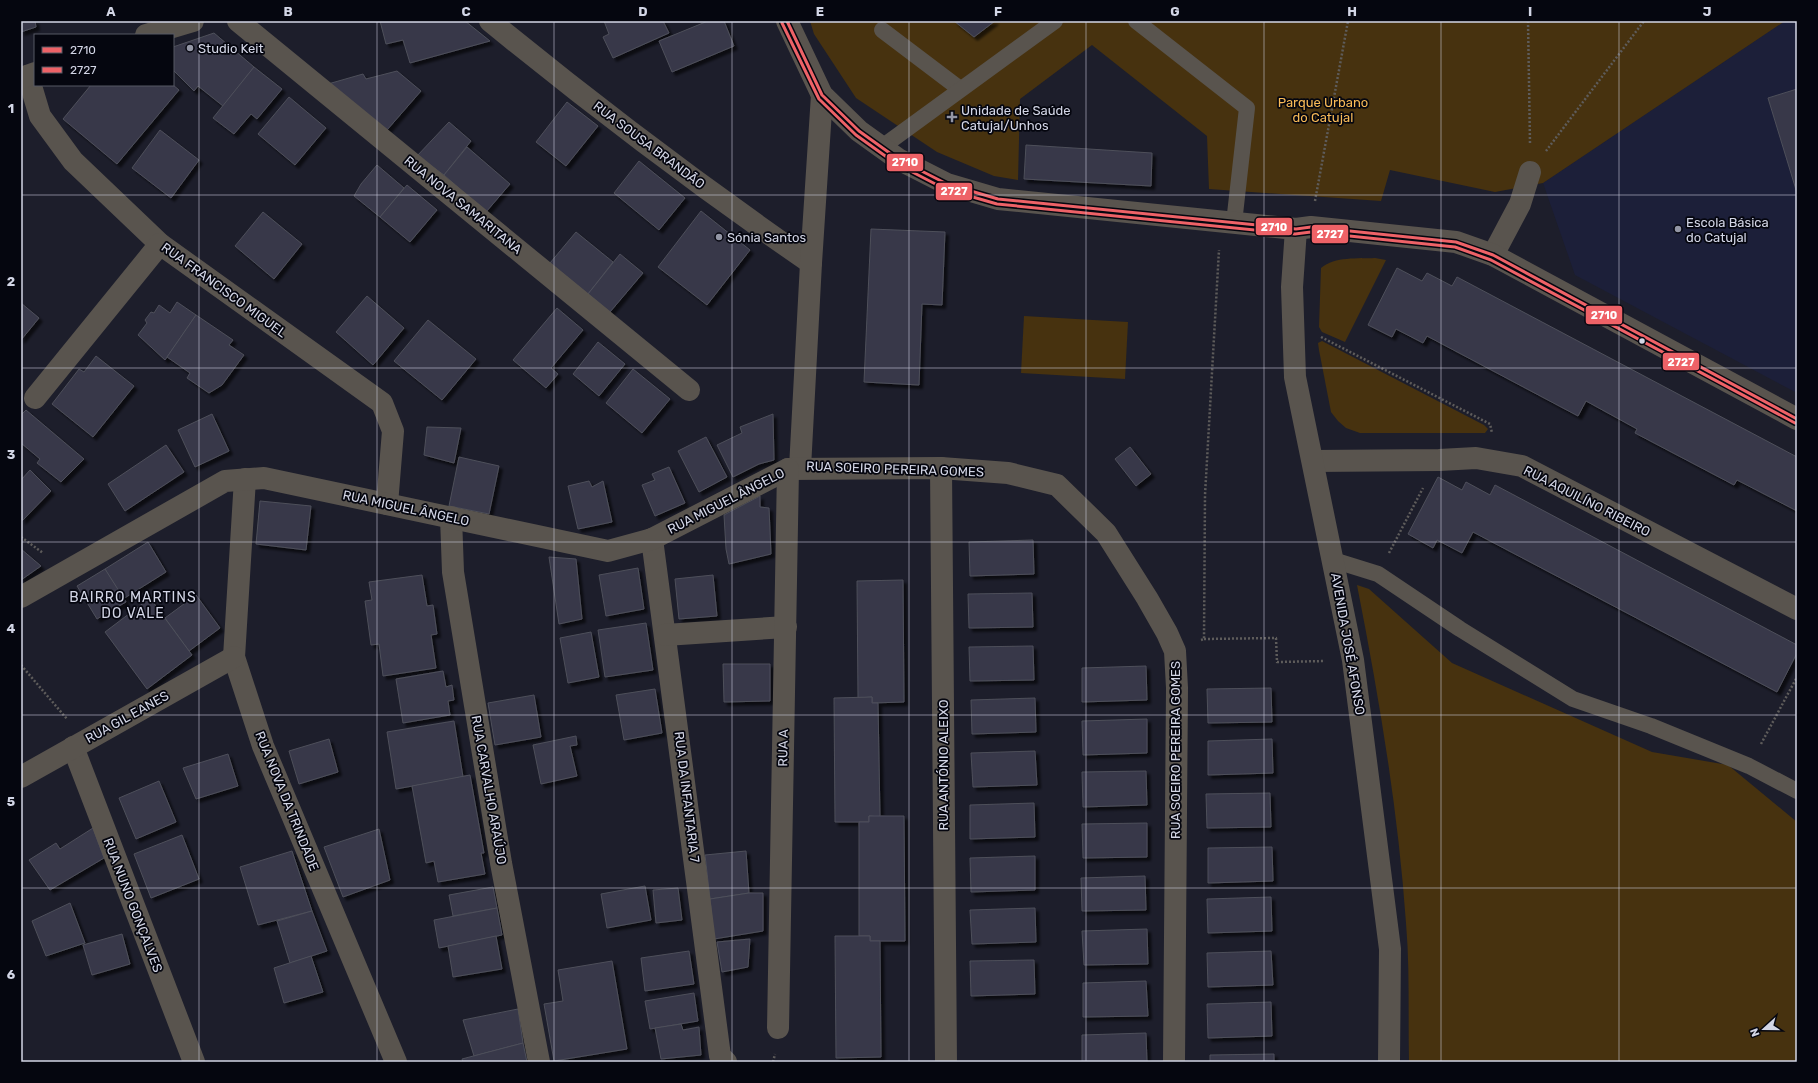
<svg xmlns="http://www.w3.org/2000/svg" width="1818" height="1083" font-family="Rubik,sans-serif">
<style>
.built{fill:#1c1f39}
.green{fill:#47320f}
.building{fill:#37384a;stroke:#4e4f5a;filter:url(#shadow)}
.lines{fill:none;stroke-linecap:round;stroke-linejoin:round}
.path{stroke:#5e5c5b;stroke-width:2.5;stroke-dasharray:2 2;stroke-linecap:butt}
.service{stroke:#59544e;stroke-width:16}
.pedestrian{stroke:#59544e;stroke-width:22}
.minor{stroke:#59544e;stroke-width:22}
.tertiary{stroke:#59544e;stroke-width:22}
.bus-1-casing{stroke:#05060f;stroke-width:6}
.bus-2-casing{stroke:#05060f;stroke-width:6}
.bus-1{stroke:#ee6267;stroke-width:3}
.bus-2{stroke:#ee6267;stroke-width:3}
.grid{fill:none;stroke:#d3d6e6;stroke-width:1;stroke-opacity:0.55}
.poi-dot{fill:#9396a5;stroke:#05060f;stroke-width:1.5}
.bus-dot{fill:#d3d6e6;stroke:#05060f;stroke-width:1.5}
.labels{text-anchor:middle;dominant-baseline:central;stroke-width:3.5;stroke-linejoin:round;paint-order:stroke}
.poi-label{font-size:13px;fill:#d3d6e6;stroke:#05060f;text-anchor:start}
.park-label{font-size:13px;fill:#f8ba57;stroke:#05060f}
.street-label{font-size:13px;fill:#d3d6e6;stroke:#05060f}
.neighbourhood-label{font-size:14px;letter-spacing:1px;fill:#d3d6e6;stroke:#05060f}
.line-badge{stroke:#05060f;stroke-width:1.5}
.badge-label{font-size:11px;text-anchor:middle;font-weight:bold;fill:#fff}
.neatline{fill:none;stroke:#d3d6e6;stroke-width:1.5}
.grid-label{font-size:13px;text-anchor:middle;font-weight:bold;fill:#d3d6e6}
</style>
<defs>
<filter id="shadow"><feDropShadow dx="3.5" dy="3.5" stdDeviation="1" flood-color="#0009"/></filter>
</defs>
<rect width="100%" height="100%" fill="#1d1e2b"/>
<path class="built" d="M1785 21H1797V393L1575 275 1543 183Z"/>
<g class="green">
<path d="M810 21H1785L1543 183 1495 192 1390 170 1381 201 1209 189 1207 136 1092 45 1020 99 1018 180 994 176 937 152 856 98 814 34Z"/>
<path d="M1375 258 1386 260 1345 342 1322 332 1319 327 1321 268C1335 256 1358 259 1375 258Z"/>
<path d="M1024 316 1128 322 1125 379 1021 373Z"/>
<path d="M1322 341 1484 425 1488 429 1485 433H1360L1346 428 1338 421 1331 412 1319 350 1318 343Z"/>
<path d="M1357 585 1369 589 1452 663 1652 752 1728 765 1797 822V1062H1409C1408 1016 1410 969 1406 923 1398 809 1379 697 1357 585Z"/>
</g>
<g class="building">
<path d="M21 21H35L36 27 21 32Z"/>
<path d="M380 21H465L490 41 410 63 403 40 386 44Z"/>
<path d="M604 21H663L669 33 613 58 603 37 609 34Z"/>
<path d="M708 21H724L734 46 672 72 659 41Z"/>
<path d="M954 21H995L974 37Z"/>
<path d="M214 33 254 67 223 106 198 86 194 91 173 70V47Z"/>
<path d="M254 67 282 89 257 119 251 114 234 134 213 118Z"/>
<path d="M397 71 421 91 387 130 328 84 363 74 366 79Z"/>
<path d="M91 85H173L179 90 117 164 63 119Z"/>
<path d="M1797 89V193L1768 98Z"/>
<path d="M289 97 326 128 295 165 258 134Z"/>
<path d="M567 102 598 126 566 166 536 142Z"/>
<path d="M449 122 471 141 444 175 417 156Z"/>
<path d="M160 130 199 160 171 198 132 168Z"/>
<path d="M1026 145 1152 153 1151 186 1024 179Z"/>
<path d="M467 147 510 184 486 212 444 175Z"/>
<path d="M639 161 685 198 659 230 614 193Z"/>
<path d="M377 165 404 188 380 217 354 196 361 184Z"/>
<path d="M407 185 437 210 410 242 380 217Z"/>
<path d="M701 211 750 250 707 305 658 267Z"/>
<path d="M263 212 302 244 274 279 235 246Z"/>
<path d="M871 229 945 232 942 305 922 304 919 385 864 382Z"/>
<path d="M576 232 613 262 588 294 550 263Z"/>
<path d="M620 254 643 273 610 312 588 294Z"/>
<path d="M1397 268 1422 281 1427 273 1452 286 1457 277 1797 457V511L1737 480 1734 485 1635 433 1637 429 1586 401 1578 416 1427 336 1423 343 1396 329 1392 337 1368 325Z"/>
<path d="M367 296 404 328 373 365 336 332Z"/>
<path d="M177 302 196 315 165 360 138 335 147 323 145 320 151 312 154 313 159 305 170 313Z"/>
<path d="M21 303 39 318 21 340Z"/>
<path d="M557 308 583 330 551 368 558 374 546 388 513 360Z"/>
<path d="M196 315 233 340 229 345 244 355 222 385 209 393 187 378 190 373 167 357Z"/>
<path d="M428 320 476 359 442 400 394 361Z"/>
<path d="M598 342 625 364 599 396 573 374Z"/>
<path d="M96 356 134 386 93 437 52 404 79 369 84 372Z"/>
<path d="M633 369 670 399 642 433 606 403Z"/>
<path d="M26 410 84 459 61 482 37 463 40 459 21 443V415Z"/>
<path d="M212 414 229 451 195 467 178 430Z"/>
<path d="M773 414 774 460 759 464 733 477 717 445 742 433 740 427Z"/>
<path d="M427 427 461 428 454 463 424 455Z"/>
<path d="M706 437 727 477 699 492 678 451Z"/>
<path d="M166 445 184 472 125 511 108 484Z"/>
<path d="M1130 447 1151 474 1136 486 1115 459Z"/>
<path d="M459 457 499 466 489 514 449 506Z"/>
<path d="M669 467 685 503 655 516 642 485 655 480 652 474Z"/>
<path d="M30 470 51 491 22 521 21 480Z"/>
<path d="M1438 477 1462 490 1466 482 1490 495 1495 485 1797 645V653L1777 692 1473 532 1462 553 1437 540 1433 548 1408 534Z"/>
<path d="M589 481 592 487 603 481 612 522 578 529 568 486Z"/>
<path d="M760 496V507L769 508 771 554 729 564 726 549 724 515Z"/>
<path d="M260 501 311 506 306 550 256 544Z"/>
<path d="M1033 540 1034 574 970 576 969 542Z"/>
<path d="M148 542 166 572 123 599 105 569Z"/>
<path d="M21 549 41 566 21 580Z"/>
<path d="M549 557 576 559 582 619 559 624Z"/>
<path d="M638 568 644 609 606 616 599 575Z"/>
<path d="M105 569 126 602 97 619 77 586Z"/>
<path d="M422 575 427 606 433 605 437 634 431 635 436 668 383 676 379 644 371 645 365 601 372 600 369 582Z"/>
<path d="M713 575 717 616 679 619 675 579Z"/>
<path d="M903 580 904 702 872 703V697L858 698 857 581Z"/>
<path d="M1032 593 1033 627 969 628 968 594Z"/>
<path d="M196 595 220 628 189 651 165 618Z"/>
<path d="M150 598 192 655 147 689 105 632Z"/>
<path d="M646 623 653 670 605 677 598 630Z"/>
<path d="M591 632 599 677 568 683 560 638Z"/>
<path d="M1033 646 1034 680 970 681 969 647Z"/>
<path d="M723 664H770V701L724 702Z"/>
<path d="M1146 666 1147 700 1082 702V668Z"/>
<path d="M443 671 446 687 452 685 454 700 448 701 450 715 403 723 396 679Z"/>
<path d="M1271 688 1272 722 1208 723 1207 689Z"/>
<path d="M655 689 662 733 624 740 616 695Z"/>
<path d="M534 695 541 737 495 745 488 703Z"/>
<path d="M872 697V703H878L880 817 869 816V822H835L834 698Z"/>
<path d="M1035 698 1036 732 972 734 971 700Z"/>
<path d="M1147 719V753L1083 755 1082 721Z"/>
<path d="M454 721 463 777 396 789 387 732Z"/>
<path d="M576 736 577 745 570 746 577 776 541 784 533 745Z"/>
<path d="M329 739 338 772 299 784 289 751Z"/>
<path d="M1272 739 1273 773 1208 775V741Z"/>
<path d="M1035 751 1037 785 973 787 971 753Z"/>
<path d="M228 754 238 786 196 799 183 768Z"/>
<path d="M1146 771 1147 805 1083 807 1082 772Z"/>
<path d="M470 775 484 853H481L485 874 438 882 434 861 426 863 412 786Z"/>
<path d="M159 781 176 822 136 839 119 798Z"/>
<path d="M1270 793 1271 827 1207 828 1206 794Z"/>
<path d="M1034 803 1035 837 970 839V805Z"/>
<path d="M869 816H904L905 941H870V936H859V822H869Z"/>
<path d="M1147 823V857L1083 858 1082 824Z"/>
<path d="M93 828 104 858 50 890 29 860 56 843 60 849Z"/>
<path d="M379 829 390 880 343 897 324 847Z"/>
<path d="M182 835 199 879 151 898 134 854Z"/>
<path d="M1272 847 1273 881 1208 883V848Z"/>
<path d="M292 851 312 911 258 925 240 867Z"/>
<path d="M746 851 749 893 710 899 705 855Z"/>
<path d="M1035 856V890L971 892 970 858Z"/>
<path d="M1145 876 1146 910 1082 911 1081 878Z"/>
<path d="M645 886 651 920 607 928 601 894Z"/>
<path d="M493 887 497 908 453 916 449 895Z"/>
<path d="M678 888 682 920 656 923 653 890Z"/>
<path d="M749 893H763V931L714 939 710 899Z"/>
<path d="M1271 897 1272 931 1208 933 1207 899Z"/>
<path d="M70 903 85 943 46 956 32 921Z"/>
<path d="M497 908 502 935 439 948 434 920Z"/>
<path d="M1035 908 1036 942 972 944 970 910Z"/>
<path d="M312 911 327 951 290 963 277 921Z"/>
<path d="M1147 929 1148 964 1084 965 1082 931Z"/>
<path d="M122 934 130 964 92 975 83 945Z"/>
<path d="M496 936 502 969 453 977 448 946Z"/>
<path d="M835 936H870V941H880L881 1057 836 1058Z"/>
<path d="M750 939 748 967 722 972 717 942Z"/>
<path d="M689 951 694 984 645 991 641 958Z"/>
<path d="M1271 951 1273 985 1208 987 1207 953Z"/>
<path d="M311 956 323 992 284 1003 274 968Z"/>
<path d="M1034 960 1035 994 971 996 970 961Z"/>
<path d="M612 961 627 1049 554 1061 544 1004 563 1001 558 970Z"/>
<path d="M1146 981 1148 1016 1083 1017V983Z"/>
<path d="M694 993 698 1021 650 1029 645 1001Z"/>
<path d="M1271 1002 1272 1036 1208 1038 1207 1004Z"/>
<path d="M518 1009 523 1043 474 1056 463 1020Z"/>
<path d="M681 1024 683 1030 699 1027 701 1055 661 1059 655 1028Z"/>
<path d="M1146 1033 1147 1062H1082V1035Z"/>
<path d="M523 1043 527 1062H463L462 1059Z"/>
<path d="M1274 1054V1062H1210V1055Z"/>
</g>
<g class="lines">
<g class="path">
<path d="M1528 21 1530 144"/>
<path d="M1546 151 1644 21"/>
<path d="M1315 201 1348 21"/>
<path d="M1321 337 1490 424 1492 433"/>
<path d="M21 537 43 553"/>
<path d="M1389 553 1423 488"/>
<path d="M1204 639 1276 638 1277 662 1325 661"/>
<path d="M1201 640 1204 639 1205 495 1219 250"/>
<path d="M21 665 67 719"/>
<path d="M1761 744 1797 677"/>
<path d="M773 1062 775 1054"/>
</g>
<g class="service">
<path d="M1136 21 1247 108 1234 223"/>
<path d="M882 30 960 89"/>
<path d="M882 147 1055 21"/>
<path d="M1333 560 1378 574 1460 629 1573 699 1651 726 1749 766 1797 791"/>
</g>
<path class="pedestrian" d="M1493 255 1520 204 1530 172"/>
<g class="minor">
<path d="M238 21 689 390"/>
<path d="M490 21C594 106 701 187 811 263"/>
<path d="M28 76 40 116 73 161 160 244 382 403 393 431 387 504"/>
<path d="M1296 229 1311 227 1456 242 1493 255 1797 419"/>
<path d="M35 398 160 244"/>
<path d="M1313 461 1439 460 1476 458 1522 466 1797 609"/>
<path d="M800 468 811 263 822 95"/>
<path d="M941 468 946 1062"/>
<path d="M245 479 234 657 263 746 396 1062"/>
<path d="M451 517 453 572 501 863 539 1062"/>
<path d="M652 539 720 1056 726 1062"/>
<path d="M21 597 225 481 264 478 608 551 652 539 788 469 941 468 1008 473 1057 485 1106 533 1147 598 1167 633 1175 651 1177 688 1174 1062"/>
<path d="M665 635 786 627"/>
<path d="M73 747 194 1062"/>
<path d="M21 777 234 657"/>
<path d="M778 1028 788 469"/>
</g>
<g class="tertiary">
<path d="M787 21 822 95 859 131 898 159 947 184 998 199 1296 229 1292 287 1295 377 1353 660 1390 949 1389 1062"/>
<path d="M146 35 193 21"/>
<path d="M21 78 35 73"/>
</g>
<g class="bus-1-casing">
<path id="bus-1" d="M787 21 822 95 859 131 898 159 947 184 998 199 1296 229 1311 227 1456 242 1493 255 1797 419"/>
</g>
<g class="bus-2-casing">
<path id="bus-2" d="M782 23 819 99 856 135 895 163 945 189 997 204 1295 234 1311 232 1455 247 1491 260 1795 423"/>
</g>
<use href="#bus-1" class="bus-1"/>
<use href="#bus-2" class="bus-2"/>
</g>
<path class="grid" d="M199 21V1062M377 21V1062M554 21V1062M732 21V1062M909 21V1062M1086 21V1062M1264 21V1062M1441 21V1062M1619 21V1062M21 195H1797M21 368H1797M21 542H1797M21 715H1797M21 888H1797"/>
<g class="poi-dot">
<circle cx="190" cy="48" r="4"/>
<path d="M950 111h4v4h4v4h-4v4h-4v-4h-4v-4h4z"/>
<circle cx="1678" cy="229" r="4"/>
<circle cx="719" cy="237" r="4"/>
</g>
<circle class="bus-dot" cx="1642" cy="341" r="3.5"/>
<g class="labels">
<g class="poi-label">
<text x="198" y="48">Studio Keit</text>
<text x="961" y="110">Unidade de Saúde<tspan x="961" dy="15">Catujal/Unhos</tspan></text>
<text x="1686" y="222">Escola Básica<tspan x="1686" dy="15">do Catujal</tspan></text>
<text x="727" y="237">Sónia Santos</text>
</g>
<g class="park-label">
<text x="1323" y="102">Parque Urbano<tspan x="1323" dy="15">do Catujal</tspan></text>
</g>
<g class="street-label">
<text transform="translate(649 145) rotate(37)">RUA SOUSA BRANDÃO</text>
<text transform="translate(463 205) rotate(39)">RUA NOVA SAMARITANA</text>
<text transform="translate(224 290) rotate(36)">RUA FRANCISCO MIGUEL</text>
<text transform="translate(895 469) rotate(2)">RUA SOEIRO PEREIRA GOMES</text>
<text transform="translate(726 501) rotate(-27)">RUA MIGUEL ÂNGELO</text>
<text transform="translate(1587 501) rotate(27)">RUA AQUILÍNO RIBEIRO</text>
<text transform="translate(406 508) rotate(12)">RUA MIGUEL ÂNGELO</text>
<text transform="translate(1348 644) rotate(80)">AVENIDA JOSÉ AFONSO</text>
<text transform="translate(127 717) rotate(-29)">RUA GIL EANES</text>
<text transform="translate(783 748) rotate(-89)">RUA A</text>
<text transform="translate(1175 750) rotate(-90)">RUA SOEIRO PEREIRA GOMES</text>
<text transform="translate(943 765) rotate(-90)">RUA ANTÓNIO ALEIXO</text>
<text transform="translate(489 790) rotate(80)">RUA CARVALHO ARAÚJO</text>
<text transform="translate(687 797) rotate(83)">RUA DA INFANTARIA 7</text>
<text transform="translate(287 801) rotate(68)">RUA NOVA DA TRINDADE</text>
<text transform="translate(133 905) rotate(69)">RUA NUNO GONÇALVES</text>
</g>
<g class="neighbourhood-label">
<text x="133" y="597">BAIRRO MARTINS<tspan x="133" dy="16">DO VALE</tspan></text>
</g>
</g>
<g class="line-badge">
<rect x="886" y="153" width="38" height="19" rx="4" fill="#ee6267"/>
<rect x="935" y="182" width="38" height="19" rx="4" fill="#ee6267"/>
<rect x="1255" y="217" width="38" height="19" rx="4" fill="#ee6267"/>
<rect x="1311" y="224" width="38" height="20" rx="4" fill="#ee6267"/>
<rect x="1585" y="305" width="38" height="20" rx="4" fill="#ee6267"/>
<rect x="1662" y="352" width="38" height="19" rx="4" fill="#ee6267"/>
</g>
<g class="badge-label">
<text x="905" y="166">2710</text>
<text x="954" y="195">2727</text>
<text x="1274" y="231">2710</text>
<text x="1330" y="238">2727</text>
<text x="1604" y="319">2710</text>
<text x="1681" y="366">2727</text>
</g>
<rect width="1818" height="1083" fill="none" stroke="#05060f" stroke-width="44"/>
<rect x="34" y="34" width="140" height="52" fill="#05060f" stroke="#575965"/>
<rect x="42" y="47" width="20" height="6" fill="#ee6267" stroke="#575965"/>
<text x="70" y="54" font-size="12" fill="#d3d6e6">2710</text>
<rect x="42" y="67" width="20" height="6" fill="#ee6267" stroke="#575965"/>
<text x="70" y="74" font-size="12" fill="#d3d6e6">2727</text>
<g transform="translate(1764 1029) rotate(249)" stroke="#05060f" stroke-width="3" paint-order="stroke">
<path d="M0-3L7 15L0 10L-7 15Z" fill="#d3d6e6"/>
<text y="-6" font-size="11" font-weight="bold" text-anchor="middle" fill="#d3d6e6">N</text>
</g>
<rect x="22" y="22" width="1774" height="1039" class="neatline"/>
<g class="grid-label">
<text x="111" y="16">A</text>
<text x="288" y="16">B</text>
<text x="466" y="16">C</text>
<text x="643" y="16">D</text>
<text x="820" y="16">E</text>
<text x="998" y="16">F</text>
<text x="1175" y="16">G</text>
<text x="1352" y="16">H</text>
<text x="1530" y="16">I</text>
<text x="1707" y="16">J</text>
<text x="11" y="113">1</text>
<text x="11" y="286">2</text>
<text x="11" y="459">3</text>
<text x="11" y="633">4</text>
<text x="11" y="806">5</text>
<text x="11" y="979">6</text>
</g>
</svg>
